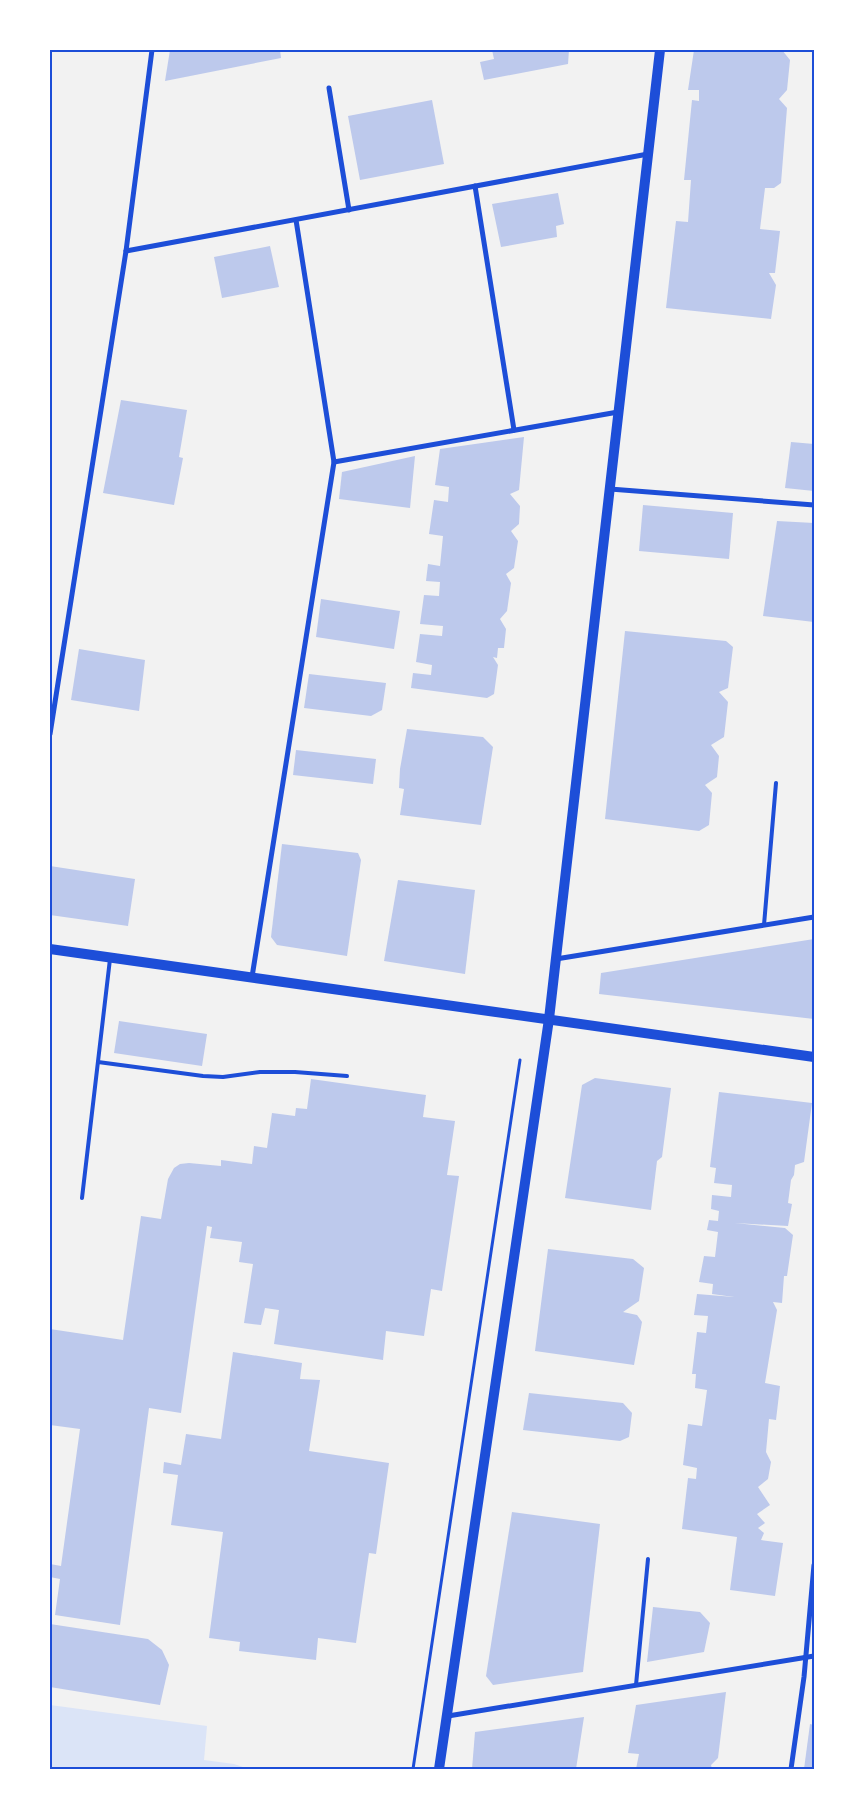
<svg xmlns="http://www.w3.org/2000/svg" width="864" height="1819" font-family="Helvetica,sans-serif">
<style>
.green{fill:#dbe4f7}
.building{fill:#bdc9ec}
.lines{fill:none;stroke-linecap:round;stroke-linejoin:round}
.path{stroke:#1d4ed8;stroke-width:3}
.service{stroke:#1d4ed8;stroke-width:4}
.minor{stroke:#1d4ed8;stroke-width:5}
.secondary{stroke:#1d4ed8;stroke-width:10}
.neatline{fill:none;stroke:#1d4ed8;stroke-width:2}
</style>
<rect width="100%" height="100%" fill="#f2f2f2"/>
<path class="green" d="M50 1705 207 1726 204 1760 234 1764 249 1769H50Z"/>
<g class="building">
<path d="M170 50H280L281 58 165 81Z"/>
<path d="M492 50H569L568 64 484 80 480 62 494 59Z"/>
<path d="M694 50H782L790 60 787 90 779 99 787 108 781 183 774 188H765L760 229 780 231 775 273H769L776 285 771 319 666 308 676 221 688 222 691 180H684L692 100 699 101V90H688Z"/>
<path d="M432 100 444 164 360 180 348 116Z"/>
<path d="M558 193 564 224 556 226 557 237 501 247 492 204Z"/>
<path d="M270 246 279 287 222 298 214 257Z"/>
<path d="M121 400 187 410 179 457 183 458 174 505 103 493Z"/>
<path d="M524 437 519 490 510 494 520 506 519 524 511 531 518 541 514 568 506 574 511 583 507 611 500 619 506 629 504 648H498L497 658 493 657 498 665 494 694 487 698 411 688 413 673 431 675 432 665 416 662 420 634 442 636 443 626 420 624 424 595 439 596 440 582 426 581 428 564 440 566 443 536 429 534 434 500 448 502 449 487 435 485 440 449Z"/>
<path d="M791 442 814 444V491L785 488Z"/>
<path d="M415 456 410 508 339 499 342 472Z"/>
<path d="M643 505 733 513 729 559 639 551Z"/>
<path d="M777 521 814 523V622L763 616Z"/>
<path d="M321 599 400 611 394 649 316 637Z"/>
<path d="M625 631 726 641 733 647 728 688 719 692 728 702 724 737 711 745 719 756 717 777 705 785 712 793 709 825 699 831 605 819Z"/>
<path d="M79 649 145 660 139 711 71 700Z"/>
<path d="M309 674 386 683 382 710 371 716 304 708Z"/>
<path d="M407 729 483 737 493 747 481 825 400 815 404 789 399 788 400 769Z"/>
<path d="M296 750 376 759 373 784 293 775Z"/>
<path d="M282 844 358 853 361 860 347 956 277 945 271 937Z"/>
<path d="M50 866 135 879 128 926 50 915Z"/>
<path d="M398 880 475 890 465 974 384 961Z"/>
<path d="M814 939V1019L599 994 601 973Z"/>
<path d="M119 1021 207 1034 202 1066 114 1053Z"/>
<path d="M595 1078 671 1088 662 1157 657 1161 651 1210 565 1198 582 1085Z"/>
<path d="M311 1079 426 1095 423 1117 455 1121 447 1175 459 1176 442 1291 431 1289 424 1336 386 1331 383 1360 274 1344 279 1310 265 1308 261 1325 244 1323 253 1264 239 1262 242 1242 210 1238 212 1227 207 1226 181 1413 149 1408 120 1625 55 1615 60 1579 50 1577V1564L61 1566 80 1429 50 1425V1329L123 1340 141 1216 161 1219 168 1179 174 1168 180 1164 189 1163 221 1166V1160L252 1164 254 1146 267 1148 272 1113 295 1116 296 1108 307 1109Z"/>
<path d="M719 1092 812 1103 804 1162 795 1165 794 1175 791 1180 788 1203 792 1204 788 1226 735 1223 785 1228 793 1235 787 1276H784L782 1303 773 1302 777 1310 765 1383 780 1386 776 1420 769 1419 766 1452 771 1462 768 1479 758 1487 770 1505 757 1514 765 1523 758 1528 764 1533 761 1540 783 1543 775 1596 730 1590 737 1537 682 1529 688 1478 696 1479 697 1468 683 1465 688 1424 702 1426 707 1390 695 1388 696 1374H692L697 1332 706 1333 708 1316 694 1315 697 1294 734 1297 712 1294 713 1284 699 1282 704 1256 715 1257 718 1232 707 1230 709 1220 718 1221 719 1211 711 1209 712 1195 731 1197 732 1185 714 1183 716 1168 710 1167Z"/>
<path d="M548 1249 633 1259 644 1268 639 1301 623 1312 637 1315 642 1322 634 1365 535 1351Z"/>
<path d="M233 1352 302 1363 300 1379 320 1380 309 1451 389 1463 376 1554 369 1553 356 1643 318 1638 316 1660 239 1651 240 1642 209 1638 223 1532 171 1525 178 1475 163 1473 164 1462 181 1465 186 1434 221 1439Z"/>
<path d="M529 1393 623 1403 632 1413 629 1437 620 1441 523 1430Z"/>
<path d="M512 1512 600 1524 583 1672 493 1685 486 1676Z"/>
<path d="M653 1607 700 1612 710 1623 704 1652 647 1662Z"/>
<path d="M50 1624 148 1639 162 1650 169 1665 160 1705 50 1687Z"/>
<path d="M726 1692 718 1758 711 1765 712 1769H636L639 1754 628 1753 636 1705Z"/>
<path d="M584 1717 576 1769H472L475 1732Z"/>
<path d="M810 1724 814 1725V1769H804Z"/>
</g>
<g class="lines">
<path class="path" d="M413 1769 520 1060"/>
<g class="service">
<path d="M764 925 776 783"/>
<path d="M98 1062 203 1076 223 1077 260 1072H295L347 1076"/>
<path d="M82 1198 110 959"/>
<path d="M636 1685 648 1559"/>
</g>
<g class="minor">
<path d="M329 88 349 210"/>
<path d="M475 186 514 430"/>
<path d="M126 251 648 154"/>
<path d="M334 462 618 412"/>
<path d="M610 489 814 505"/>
<path d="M50 734 126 251 152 50"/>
<path d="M556 959 814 917"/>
<path d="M252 977 334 462 296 220"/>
<path d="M448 1716 814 1656"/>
<path d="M791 1769 804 1677 814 1565"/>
</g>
<g class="secondary">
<path d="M50 949 814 1057"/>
<path d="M439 1769 549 1019 660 50"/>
</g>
</g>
<rect width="864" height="1819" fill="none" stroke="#ffffff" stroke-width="102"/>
<rect x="51" y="51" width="762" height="1717" class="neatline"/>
</svg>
